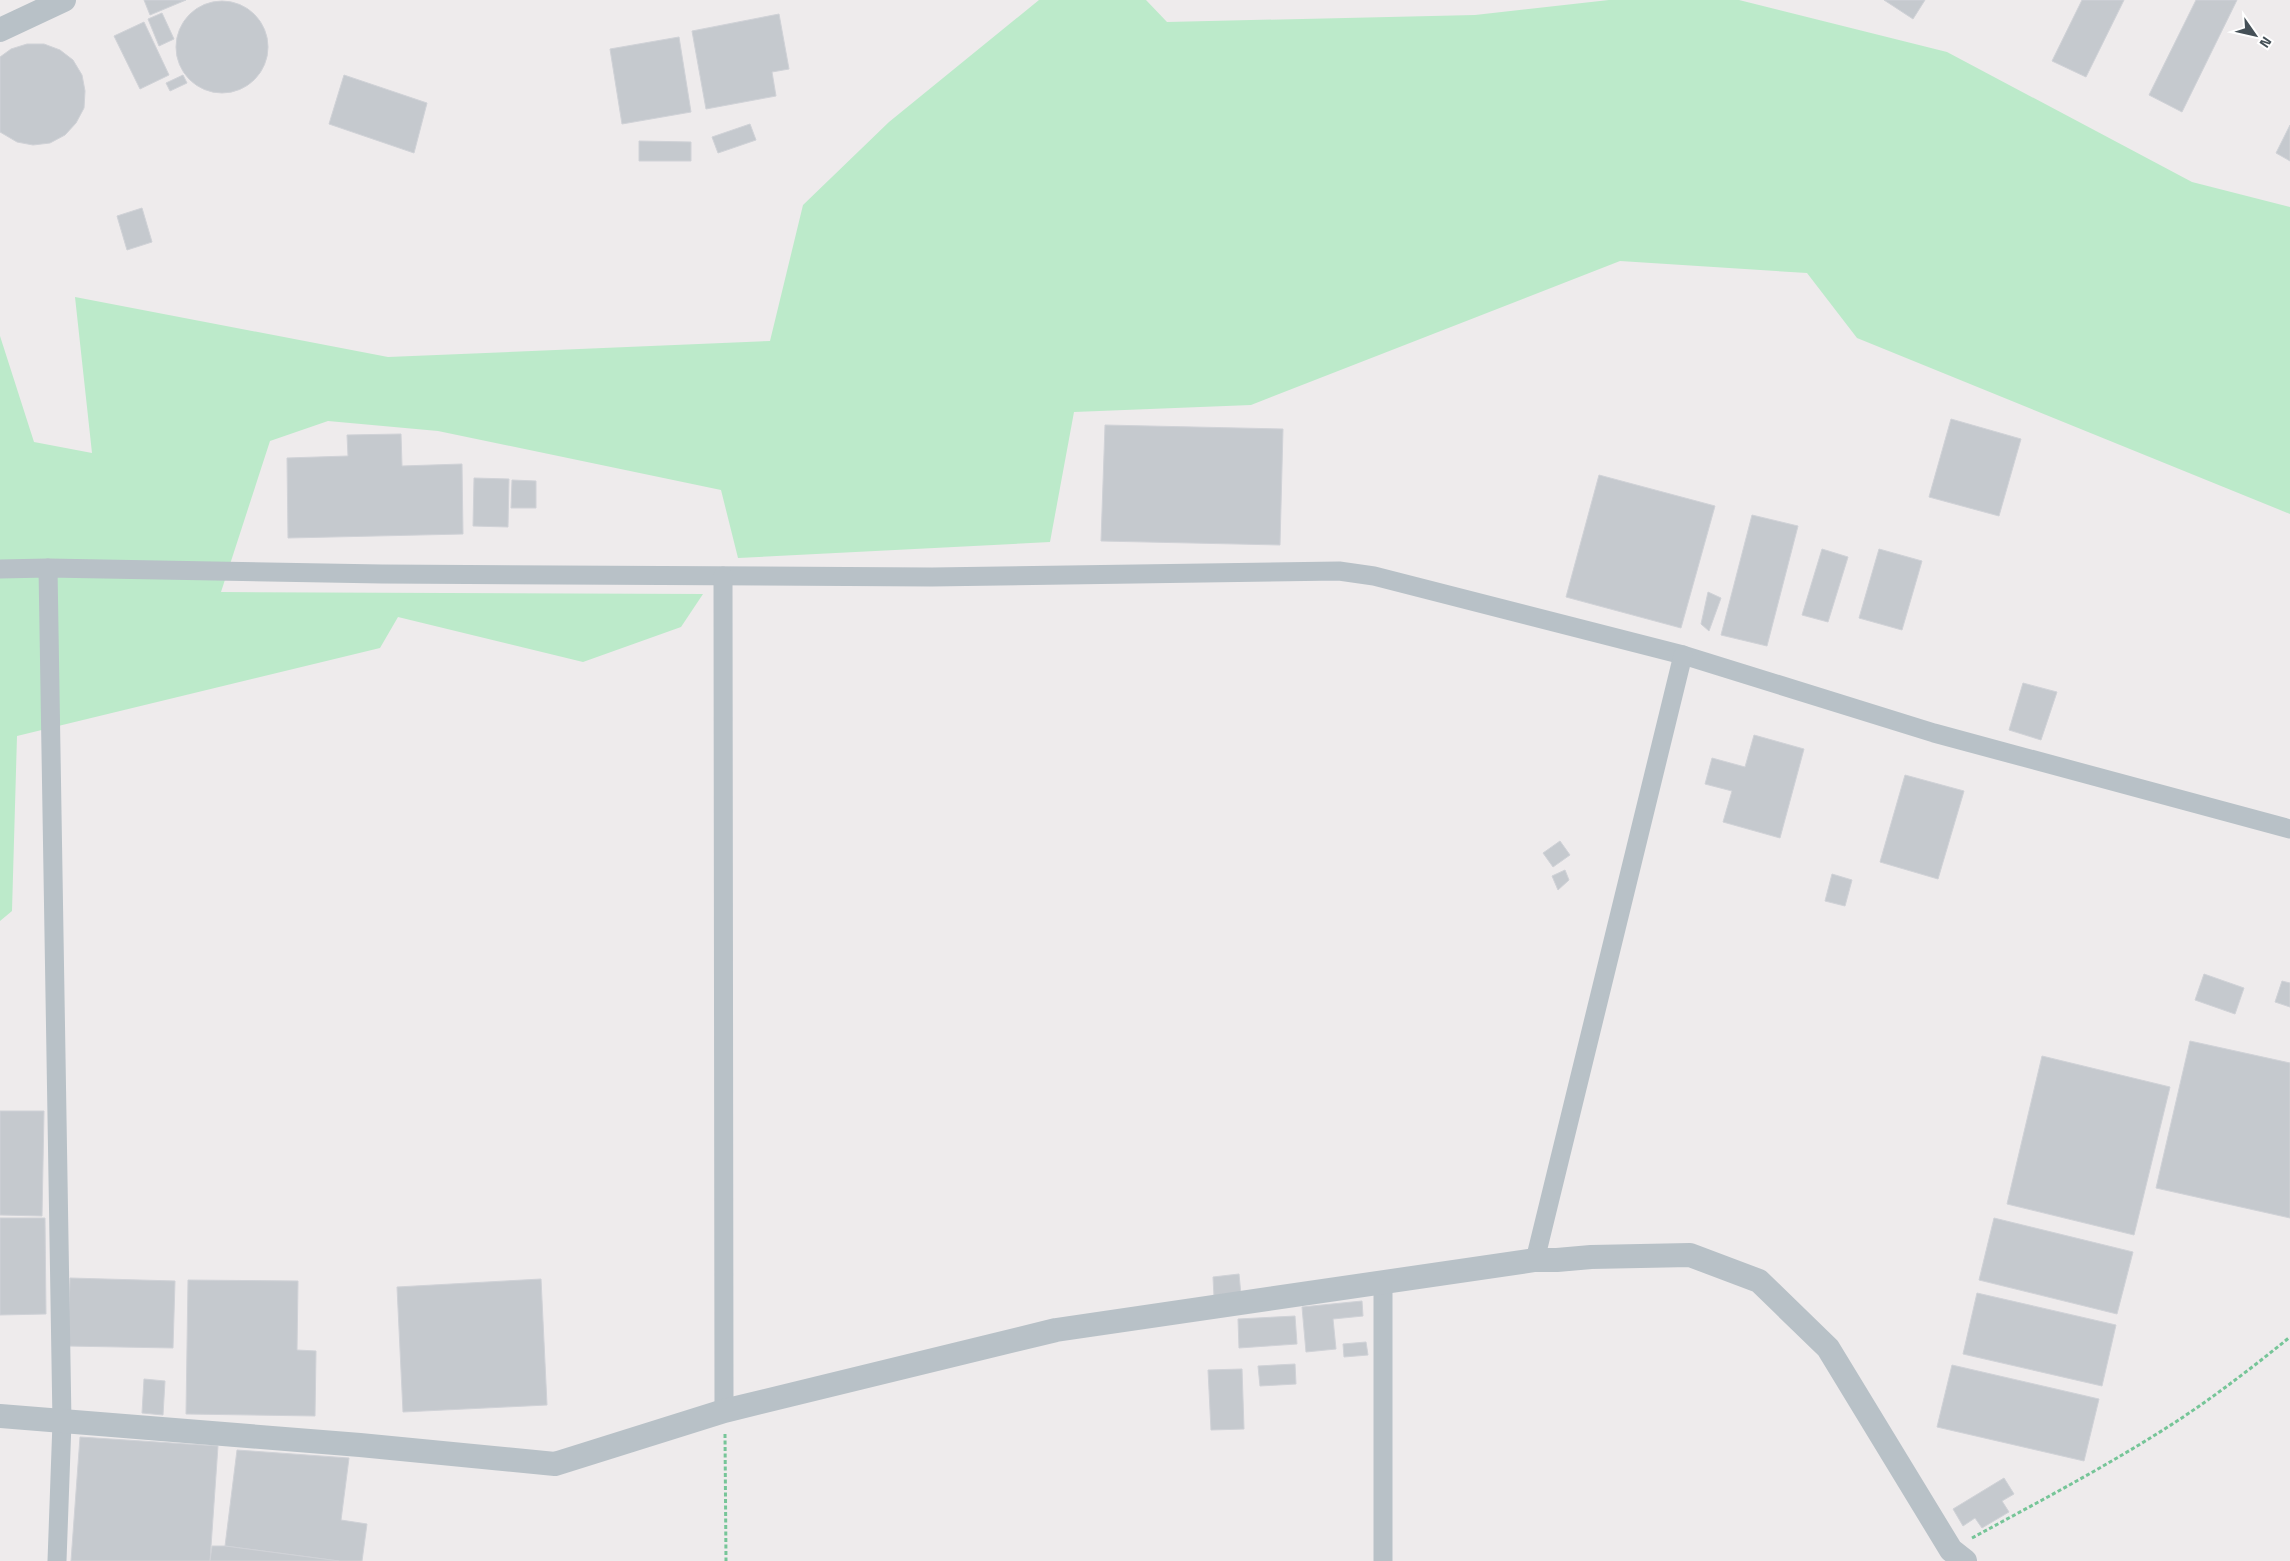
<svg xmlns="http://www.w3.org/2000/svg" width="2290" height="1561" font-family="'Titillium Web',sans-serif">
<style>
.green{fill:#bceaca}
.building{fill:#c5c9ce;stroke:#d0d2d7}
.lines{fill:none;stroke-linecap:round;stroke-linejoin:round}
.path{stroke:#76c598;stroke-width:3;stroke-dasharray:4 2.5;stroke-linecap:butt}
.minor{stroke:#b8c1c7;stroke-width:19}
.tertiary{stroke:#b8c1c7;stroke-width:24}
</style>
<rect width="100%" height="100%" fill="#eeebec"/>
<path class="green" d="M1039 0H1146L1167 22 1475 15 1609 0H1739L1947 52 2192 182 2290 207V514L1857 338 1807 273 1620 261 1251 405 1074 412 1050 542 738 558 721 490 438 431 328 421 270 441 221 592 703 594 681 627 583 662 398 617 380 648 17 736 12 911 0 921V336L34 442 92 453 75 297 388 357 770 341 803 205 889 122Z"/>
<g class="building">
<path d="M144 0H186L150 15Z"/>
<path d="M1884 0H1925L1913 19Z"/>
<path d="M2082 0H2124L2086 77 2052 61Z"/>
<path d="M2196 0H2237L2182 112 2149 95Z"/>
<circle cx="222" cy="47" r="46"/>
<path d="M162 13 174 39 159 46 148 19Z"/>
<path d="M779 14 789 69 772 72 776 96 706 109 692 31Z"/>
<path d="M144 22 169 75 140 89 114 36Z"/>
<path d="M679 37 691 112 622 124 610 49Z"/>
<path d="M27 44H44L60 50 73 60 82 75 85 91 84 108 76 123 65 135 50 143 33 145 17 142 0 132V57L11 49Z"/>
<path d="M183 75 187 83 170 91 166 83Z"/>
<path d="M344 75 427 103 414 153 329 124Z"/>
<path d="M750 124 756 140 718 153 712 137Z"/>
<path d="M2290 125V161L2276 153Z"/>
<path d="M639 141 691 142V161H639Z"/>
<path d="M142 208 152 242 127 250 117 216Z"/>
<path d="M1951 419 2021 439 1999 516 1929 497Z"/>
<path d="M1105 425 1283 429 1280 545 1101 541Z"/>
<path d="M401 434 402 466 462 464 463 534 288 538 287 458 348 456 347 435Z"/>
<path d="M1599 475 1715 506 1681 628 1566 597Z"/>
<path d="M474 478 509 479 508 527 473 526Z"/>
<path d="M512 480 536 481V508H511Z"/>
<path d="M1752 515 1798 526 1767 646 1721 635Z"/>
<path d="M1822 549 1848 557 1828 622 1802 615Z"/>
<path d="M1879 549 1922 561 1902 630 1859 618Z"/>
<path d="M1708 592 1721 598 1709 631 1701 624Z"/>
<path d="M2023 683 2057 692 2041 740 2009 730Z"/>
<path d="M1754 735 1804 749 1780 838 1723 822 1732 791 1705 784 1712 758 1745 767Z"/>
<path d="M1905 775 1964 791 1938 879 1880 862Z"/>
<path d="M1560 841 1570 855 1553 867 1543 853Z"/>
<path d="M1565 870 1569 880 1558 890 1552 876Z"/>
<path d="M1832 874 1852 880 1845 906 1825 901Z"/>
<path d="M2204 974 2244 988 2235 1014 2195 1000Z"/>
<path d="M2282 981 2290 983V1007L2275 1002Z"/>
<path d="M2190 1041 2290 1063V1218L2156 1188Z"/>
<path d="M2042 1056 2170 1087 2134 1235 2007 1204Z"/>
<path d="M0 1111H44L42 1216 0 1215Z"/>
<path d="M0 1218H45L46 1314 0 1315Z"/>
<path d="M1994 1218 2133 1252 2117 1314 1979 1280Z"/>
<path d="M1239 1274 1241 1295 1214 1297 1213 1277Z"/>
<path d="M70 1278 175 1281 173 1348 68 1346Z"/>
<path d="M541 1279 547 1405 403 1412 397 1287Z"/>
<path d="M188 1280 298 1281 297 1350 316 1351 315 1416 186 1414Z"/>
<path d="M1977 1293 2116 1325 2102 1386 1963 1354Z"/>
<path d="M1362 1301 1363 1316 1333 1319 1336 1349 1306 1352 1302 1307Z"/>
<path d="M1295 1316 1297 1344 1239 1348 1238 1319Z"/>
<path d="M1366 1342 1368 1355 1344 1357 1343 1344Z"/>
<path d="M1295 1364 1296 1384 1260 1386 1258 1366Z"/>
<path d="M1952 1365 2099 1399 2084 1461 1937 1427Z"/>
<path d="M1242 1369 1244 1429 1211 1430 1208 1370Z"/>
<path d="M144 1379 165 1381 163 1415 142 1413Z"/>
<path d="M80 1437 218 1446 210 1561H71Z"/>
<path d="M237 1450 349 1458 341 1520 367 1524 362 1561H339L225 1546Z"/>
<path d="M2004 1478 2014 1494 2002 1501 2009 1512 1982 1528 1975 1518 1963 1526 1953 1509Z"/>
<path d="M212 1546H225L339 1561H210Z"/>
</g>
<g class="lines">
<g class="path">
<path d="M725 1434 726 1561"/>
<path d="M1972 1538C2040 1501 2109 1465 2174 1423 2214 1397 2253 1367 2290 1337"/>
</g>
<g class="minor">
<path d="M48 568 62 1422 57 1561"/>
<path d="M0 569 48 568 382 574 932 577 1339 571 1374 576 1683 655 1934 733 2290 829"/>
<path d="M723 576 724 1411"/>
<path d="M1535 1260 1683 655"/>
<path d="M1383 1561V1283"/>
</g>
<g class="tertiary">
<path d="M0 30 64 0"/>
<path d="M0 1416 360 1445 555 1464 724 1411 1056 1330 1535 1260H1557L1591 1257 1690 1255 1759 1281 1828 1348 1951 1550 1965 1561"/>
</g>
</g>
<g transform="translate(2255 35) rotate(124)" stroke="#ffffff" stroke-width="4" paint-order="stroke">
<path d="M0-4L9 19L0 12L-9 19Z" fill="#455057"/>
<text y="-8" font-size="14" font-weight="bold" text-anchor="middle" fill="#455057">N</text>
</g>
</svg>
